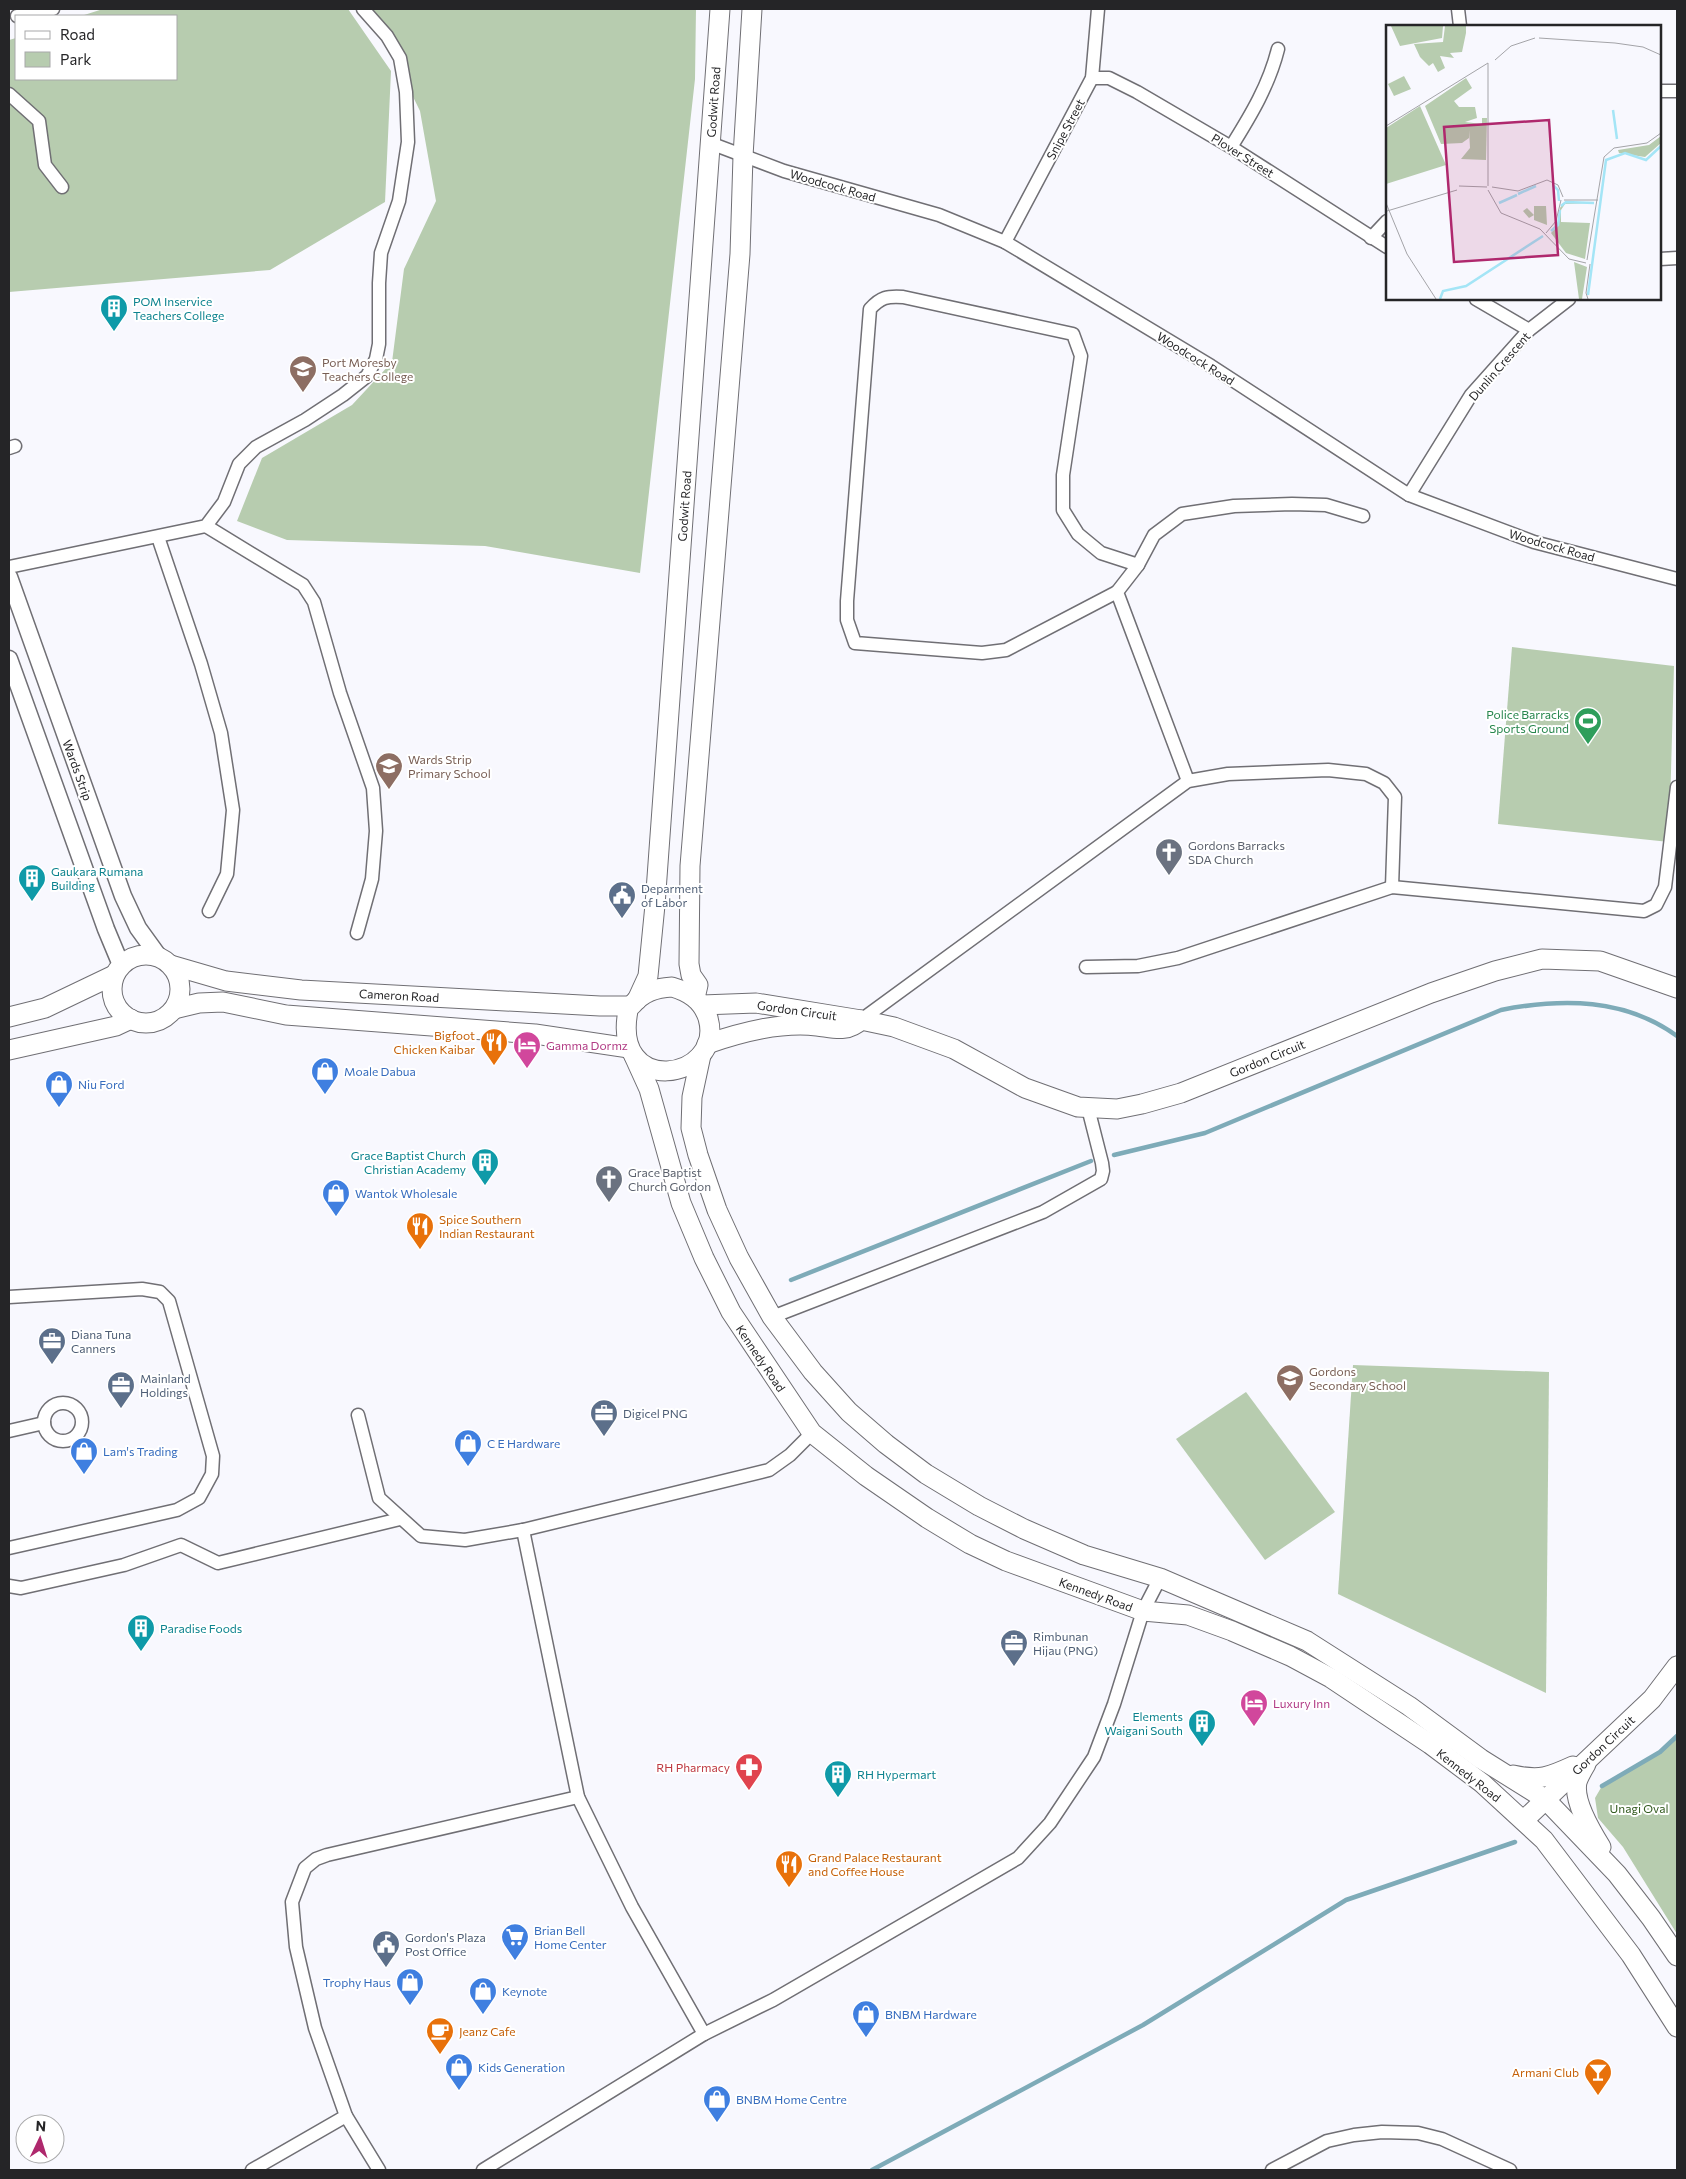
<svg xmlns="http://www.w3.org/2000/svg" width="1686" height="2179" font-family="Commissioner,sans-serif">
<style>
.green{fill:#b7ccaf}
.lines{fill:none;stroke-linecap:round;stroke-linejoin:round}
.stream{stroke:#7eabb8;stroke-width:4.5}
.minor-casing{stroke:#706f74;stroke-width:15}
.tertiary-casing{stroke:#706f74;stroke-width:19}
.secondary-casing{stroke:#706f74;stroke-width:21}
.minor{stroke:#fff;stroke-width:12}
.tertiary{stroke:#fff;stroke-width:16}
.secondary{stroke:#fff;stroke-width:19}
.labels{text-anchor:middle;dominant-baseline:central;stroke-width:4;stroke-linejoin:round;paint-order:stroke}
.street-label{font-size:12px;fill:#252527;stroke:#fff}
.culture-label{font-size:12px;fill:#0d838f;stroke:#fff;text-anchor:start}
.education-label{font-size:12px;fill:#785e54;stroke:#fff;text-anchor:start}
.leisure-label{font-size:12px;fill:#27864d;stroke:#fff;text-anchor:end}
.worship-label{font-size:12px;fill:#5b616d;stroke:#fff;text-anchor:start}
.service-label{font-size:12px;fill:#4e5e75;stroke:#fff;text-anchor:start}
.food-label{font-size:12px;fill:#c56008;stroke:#fff;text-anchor:start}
.hotel-label{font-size:12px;fill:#b23c85;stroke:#fff;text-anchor:start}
.shop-label{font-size:12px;fill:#366cbe;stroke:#fff;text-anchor:start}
.health-label{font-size:12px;fill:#be3a42;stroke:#fff;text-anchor:end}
.park-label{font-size:12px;fill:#335b20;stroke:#fff}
.inset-river{fill:none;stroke:#a4e5f6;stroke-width:2.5}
.inset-road{fill:none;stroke:#a4a4a8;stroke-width:1}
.view{fill:#af286d;fill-opacity:0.15;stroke:#af286d;stroke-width:2.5}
.inset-edge{fill:none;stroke:#252527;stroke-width:2.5}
</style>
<rect width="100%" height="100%" fill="#f8f8fe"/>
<g class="green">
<path d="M103 9H348L391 71 385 202 270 270 9 292V40L16 38V79H176V16H81Z"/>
<path d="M370 9H696L695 79 640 573 485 546 287 540 237 521 262 458 352 405 392 362 404 269 436 201 420 111Z"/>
<path d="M1512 647 1674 666 1669 842 1498 824Z"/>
<path d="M1353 1365 1549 1372 1546 1693 1338 1594Z"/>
<path d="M1246 1392 1335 1512 1265 1560 1176 1439Z"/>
<path d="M1677 1736V1934L1623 1847 1598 1818 1595 1798 1602 1786 1660 1752Z"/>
</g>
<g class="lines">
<g class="stream">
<path d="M1114 1155 1205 1133 1501 1010C1562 998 1625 998 1677 1036"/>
<path d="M791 1280 1091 1161"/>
<path d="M1602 1786 1660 1752 1677 1736"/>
<path d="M872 2170 1143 2025 1346 1900 1515 1842"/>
</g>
<g class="minor-casing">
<g id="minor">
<path d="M1458 9 1460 26"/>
<path d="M17 16 31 15 53 9"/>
<path d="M1092 78H1109L1137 92 1231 147 1387 247"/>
<path d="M1660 91H1677"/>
<path d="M9 94 39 121 45 165 62 187"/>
<path d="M710 143 784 171 939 215 1005 242 1211 366 1409 495 1534 542 1677 579"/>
<path d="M1231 147C1251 115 1269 85 1278 49"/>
<path d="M1371 238 1387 221"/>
<path d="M1005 242 1092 78 1098 9"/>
<path d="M1660 259 1677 258"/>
<path d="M1476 299 1529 330"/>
<path d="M9 448 15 446"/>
<path d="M1409 495 1471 395 1529 330 1569 299"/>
<path d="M206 526 303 585 314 602 340 693 373 788 376 831 372 879 357 933"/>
<path d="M158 537 201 664 221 733 233 810 227 874 209 911"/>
<path d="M9 567 206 526 224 502 239 464 256 447 305 420 343 395 367 376 376 359 379 344V283L381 253 399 201 408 142 406 92 400 58 387 36 363 9"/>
<path d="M1117 592 1006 650 982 653 855 643 847 620V601L870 309C881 297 887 296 903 297L1073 334 1081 356 1063 475V510L1078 534 1101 553 1138 565"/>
<path d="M1188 781 1117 592 1138 565 1154 535 1182 514 1234 506 1292 504 1326 505 1363 516"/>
<path d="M1086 967 1138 966 1178 958 1392 887 1644 911 1656 905 1665 887 1677 787"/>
<path d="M861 1020 1188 781 1228 774 1328 770 1366 774 1384 783 1395 797 1392 887"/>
<path d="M9 1297 142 1289 160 1292 169 1301 213 1456 212 1474 199 1498 177 1510 9 1548"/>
<path d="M772 1317 1043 1212 1101 1179 1103 1171 1102 1163 1088 1108"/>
<circle cx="63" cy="1422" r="19"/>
<path d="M358 1415 379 1498 421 1536 465 1540 523 1530 769 1470 790 1455 812 1433"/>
<path d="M9 1431 44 1423"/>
<path d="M523 1530 578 1797 632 1907 704 2034"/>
<path d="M9 1586 21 1588 124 1565 181 1545 218 1563 400 1519"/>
<path d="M252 2170 346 2116"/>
<path d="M379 2170 346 2116 315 2028 296 1947 292 1902 305 1868 316 1859 327 1855 578 1797"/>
<path d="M483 2170 704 2034 773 2000 1018 1858 1050 1823 1094 1757 1114 1704 1143 1611 1160 1578"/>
<path d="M1272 2170 1327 2141 1354 2135 1382 2132 1418 2133 1442 2139 1510 2170"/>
</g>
</g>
<g class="tertiary-casing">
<g id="tertiary">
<path d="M9 577 123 896 138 928 159 957"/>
<path d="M9 659 106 929 121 965"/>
</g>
</g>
<g class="secondary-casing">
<g id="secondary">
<circle cx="146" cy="989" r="34"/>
<path d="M171 965 226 981 301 990 600 1006H629"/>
<path d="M672 987C689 992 702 1000 708 1018 726 1081 607 1100 629 1006L632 1005C643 992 655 988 672 987Z"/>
<path d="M695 998 698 985 691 975 689 964 690 866 740 254 743 156 752 9"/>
<path d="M637 1000 648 976 655 905 720 9"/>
<path d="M702 1005 756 1003 861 1020 894 1027 954 1049 1025 1088 1078 1107 1117 1109 1142 1104 1181 1093 1431 993 1495 971 1542 959 1600 961 1677 988"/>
<path d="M174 1009 199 1003 223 1002 286 1015 535 1034 629 1048"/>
<path d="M9 1017 45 1008 114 975"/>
<path d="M707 1044C742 1032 780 1022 817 1026 834 1028 847 1033 861 1020"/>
<path d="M9 1050 116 1026 131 1019"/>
<path d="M701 1055 692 1097 691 1128 698 1155 717 1210 739 1258 772 1317 813 1372 849 1412 886 1444 926 1474 979 1506 1024 1529 1084 1555 1160 1578 1307 1641 1409 1706 1481 1759 1545 1799 1617 1874 1651 1918 1677 1956"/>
<path d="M634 1056 649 1089 681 1203 704 1258 731 1312 812 1433 866 1476 927 1518 970 1544 1006 1561 1143 1611 1188 1615 1232 1631 1290 1656 1331 1678 1430 1744 1482 1783 1544 1840 1631 1955 1677 2027"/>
<path d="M1586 1764C1583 1769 1579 1776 1577 1782 1573 1801 1591 1831 1601 1847"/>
<path d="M1513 1775C1540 1781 1549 1777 1573 1766"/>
<path d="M1524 1820 1652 1699 1677 1666"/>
</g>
</g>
<use href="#minor" class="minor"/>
<use href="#tertiary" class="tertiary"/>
<use href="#secondary" class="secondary"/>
</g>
<defs>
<g id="building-pin" transform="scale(1.4375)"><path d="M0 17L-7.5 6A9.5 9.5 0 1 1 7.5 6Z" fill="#0f9aa8" stroke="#fff"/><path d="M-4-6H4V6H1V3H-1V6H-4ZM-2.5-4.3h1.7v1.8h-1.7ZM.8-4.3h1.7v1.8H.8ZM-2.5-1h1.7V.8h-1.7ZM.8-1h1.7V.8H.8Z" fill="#fff"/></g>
<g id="school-pin" transform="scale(1.4375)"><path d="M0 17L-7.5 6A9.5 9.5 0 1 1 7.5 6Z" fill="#8d6e63" stroke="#fff"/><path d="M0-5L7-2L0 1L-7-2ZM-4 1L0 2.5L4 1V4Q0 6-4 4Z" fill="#fff"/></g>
<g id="stadium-pin" transform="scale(1.4375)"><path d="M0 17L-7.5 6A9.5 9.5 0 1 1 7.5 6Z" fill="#2e9e5b" stroke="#fff"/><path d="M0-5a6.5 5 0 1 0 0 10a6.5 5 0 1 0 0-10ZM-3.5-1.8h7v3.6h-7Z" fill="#fff"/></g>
<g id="church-pin" transform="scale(1.4375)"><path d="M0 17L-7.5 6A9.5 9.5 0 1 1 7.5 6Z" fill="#6b7280" stroke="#fff"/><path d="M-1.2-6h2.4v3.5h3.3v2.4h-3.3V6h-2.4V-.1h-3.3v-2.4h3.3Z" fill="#fff"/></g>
<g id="civic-pin" transform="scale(1.4375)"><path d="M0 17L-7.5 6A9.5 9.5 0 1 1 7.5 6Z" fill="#5c6f8a" stroke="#fff"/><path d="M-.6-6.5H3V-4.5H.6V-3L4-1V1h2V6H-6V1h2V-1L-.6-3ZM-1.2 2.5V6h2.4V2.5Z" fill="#fff"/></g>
<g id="restaurant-pin" transform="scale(1.4375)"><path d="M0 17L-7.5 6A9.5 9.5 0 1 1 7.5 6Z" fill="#e8710a" stroke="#fff"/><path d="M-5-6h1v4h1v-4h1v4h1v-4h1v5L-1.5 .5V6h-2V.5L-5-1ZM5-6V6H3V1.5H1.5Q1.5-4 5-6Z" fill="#fff"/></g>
<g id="hotel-pin" transform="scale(1.4375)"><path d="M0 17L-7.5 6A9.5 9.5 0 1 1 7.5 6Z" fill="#d1479c" stroke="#fff"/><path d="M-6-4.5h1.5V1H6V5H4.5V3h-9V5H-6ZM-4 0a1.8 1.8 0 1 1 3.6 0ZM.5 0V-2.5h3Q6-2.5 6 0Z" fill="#fff"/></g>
<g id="shop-pin" transform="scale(1.4375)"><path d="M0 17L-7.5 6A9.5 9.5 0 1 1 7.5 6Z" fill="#3f7fe0" stroke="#fff"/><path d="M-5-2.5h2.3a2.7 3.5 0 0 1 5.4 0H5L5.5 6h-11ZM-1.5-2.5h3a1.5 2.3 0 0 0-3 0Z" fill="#fff"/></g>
<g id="office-pin" transform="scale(1.4375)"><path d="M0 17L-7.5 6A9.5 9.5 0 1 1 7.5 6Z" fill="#5c6f8a" stroke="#fff"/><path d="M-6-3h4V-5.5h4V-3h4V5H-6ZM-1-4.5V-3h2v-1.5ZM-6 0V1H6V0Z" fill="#fff"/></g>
<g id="pharmacy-pin" transform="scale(1.4375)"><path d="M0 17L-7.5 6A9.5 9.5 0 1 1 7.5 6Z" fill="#e0444e" stroke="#fff"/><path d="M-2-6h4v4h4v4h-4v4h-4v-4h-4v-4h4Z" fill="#fff"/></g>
<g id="supermarket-pin" transform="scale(1.4375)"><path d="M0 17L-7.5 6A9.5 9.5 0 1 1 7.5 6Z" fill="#3f7fe0" stroke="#fff"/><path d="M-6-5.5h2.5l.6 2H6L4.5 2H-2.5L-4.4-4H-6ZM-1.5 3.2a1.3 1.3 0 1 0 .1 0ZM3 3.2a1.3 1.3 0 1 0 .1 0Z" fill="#fff"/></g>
<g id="cafe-pin" transform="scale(1.4375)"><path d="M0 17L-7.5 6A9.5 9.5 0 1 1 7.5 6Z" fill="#e8710a" stroke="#fff"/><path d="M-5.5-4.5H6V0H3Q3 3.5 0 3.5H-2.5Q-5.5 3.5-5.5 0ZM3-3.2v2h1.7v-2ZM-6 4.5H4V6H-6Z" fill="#fff"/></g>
<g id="bar-pin" transform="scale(1.4375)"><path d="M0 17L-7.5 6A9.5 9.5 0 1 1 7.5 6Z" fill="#e8710a" stroke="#fff"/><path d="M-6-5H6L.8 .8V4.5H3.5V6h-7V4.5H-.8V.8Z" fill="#fff"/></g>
</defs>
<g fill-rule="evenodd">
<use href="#building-pin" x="114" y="308"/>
<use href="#school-pin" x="303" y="369"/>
<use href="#stadium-pin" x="1588" y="721"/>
<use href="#school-pin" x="389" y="766"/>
<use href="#church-pin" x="1169" y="852"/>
<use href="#building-pin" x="32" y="878"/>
<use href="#civic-pin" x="622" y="895"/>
<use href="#restaurant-pin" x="494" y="1042"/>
<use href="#hotel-pin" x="527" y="1045"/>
<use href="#shop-pin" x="325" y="1071"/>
<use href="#shop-pin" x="59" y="1084"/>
<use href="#building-pin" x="485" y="1162"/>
<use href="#church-pin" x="609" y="1179"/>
<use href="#shop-pin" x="336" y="1193"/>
<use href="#restaurant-pin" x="420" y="1226"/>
<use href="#office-pin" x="52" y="1341"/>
<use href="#school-pin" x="1290" y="1378"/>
<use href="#office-pin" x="121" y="1385"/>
<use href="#office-pin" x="604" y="1413"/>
<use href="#shop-pin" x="468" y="1443"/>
<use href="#shop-pin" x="84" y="1451"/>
<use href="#building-pin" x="141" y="1628"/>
<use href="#office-pin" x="1014" y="1643"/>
<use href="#hotel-pin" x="1254" y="1703"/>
<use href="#building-pin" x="1202" y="1723"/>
<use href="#pharmacy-pin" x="749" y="1767"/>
<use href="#building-pin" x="838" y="1774"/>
<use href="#restaurant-pin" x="789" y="1864"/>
<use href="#supermarket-pin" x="515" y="1937"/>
<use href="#civic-pin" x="386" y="1944"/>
<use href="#shop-pin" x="410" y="1982"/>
<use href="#shop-pin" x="483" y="1991"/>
<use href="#shop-pin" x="866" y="2014"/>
<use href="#cafe-pin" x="440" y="2031"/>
<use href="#shop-pin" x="459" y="2067"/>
<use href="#bar-pin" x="1598" y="2072"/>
<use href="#shop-pin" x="717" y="2099"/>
</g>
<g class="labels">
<g class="street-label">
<text transform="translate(713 102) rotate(-86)">Godwit Road</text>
<text transform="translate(1065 129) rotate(-62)">Snipe Street</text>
<text transform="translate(1243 155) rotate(32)">Plover Street</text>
<text transform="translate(833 185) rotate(16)">Woodcock Road</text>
<text transform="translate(1196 358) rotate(32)">Woodcock Road</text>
<text transform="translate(1499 366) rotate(-49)">Dunlin Crescent</text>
<text transform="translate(684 506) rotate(-86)">Godwit Road</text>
<text transform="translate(1552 545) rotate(16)">Woodcock Road</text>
<text transform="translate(78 770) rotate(70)">Wards Strip</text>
<text transform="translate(399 995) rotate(3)">Cameron Road</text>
<text transform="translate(797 1010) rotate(8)">Gordon Circuit</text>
<text transform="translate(1267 1058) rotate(-22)">Gordon Circuit</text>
<text transform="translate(761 1358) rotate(56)">Kennedy Road</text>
<text transform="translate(1096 1594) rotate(20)">Kennedy Road</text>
<text transform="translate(1603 1745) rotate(-43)">Gordon Circuit</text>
<text transform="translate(1469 1775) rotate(38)">Kennedy Road</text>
</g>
<g class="culture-label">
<text x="133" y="301">POM Inservice<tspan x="133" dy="14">Teachers College</tspan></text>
<text x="51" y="871">Gaukara Rumana<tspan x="51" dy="14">Building</tspan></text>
<text x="466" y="1155" text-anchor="end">Grace Baptist Church<tspan x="466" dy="14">Christian Academy</tspan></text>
<text x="160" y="1628">Paradise Foods</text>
<text x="1183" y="1716" text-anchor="end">Elements<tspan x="1183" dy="14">Waigani South</tspan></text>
<text x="857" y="1774">RH Hypermart</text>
</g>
<g class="education-label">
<text x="322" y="362">Port Moresby<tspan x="322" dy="14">Teachers College</tspan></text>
<text x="408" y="759">Wards Strip<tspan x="408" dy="14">Primary School</tspan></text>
<text x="1309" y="1371">Gordons<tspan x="1309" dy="14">Secondary School</tspan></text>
</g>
<g class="leisure-label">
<text x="1569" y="714">Police Barracks<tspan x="1569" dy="14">Sports Ground</tspan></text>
</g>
<g class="worship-label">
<text x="1188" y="845">Gordons Barracks<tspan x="1188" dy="14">SDA Church</tspan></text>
<text x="628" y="1172">Grace Baptist<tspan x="628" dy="14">Church Gordon</tspan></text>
</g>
<g class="service-label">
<text x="641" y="888">Deparment<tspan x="641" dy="14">of Labor</tspan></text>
<text x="71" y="1334">Diana Tuna<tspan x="71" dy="14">Canners</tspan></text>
<text x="140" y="1378">Mainland<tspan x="140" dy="14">Holdings</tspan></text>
<text x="623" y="1413">Digicel PNG</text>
<text x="1033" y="1636">Rimbunan<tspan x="1033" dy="14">Hijau (PNG)</tspan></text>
<text x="405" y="1937">Gordon's Plaza<tspan x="405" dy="14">Post Office</tspan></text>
</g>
<g class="food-label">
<text x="475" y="1035" text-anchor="end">Bigfoot<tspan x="475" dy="14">Chicken Kaibar</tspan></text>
<text x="439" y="1219">Spice Southern<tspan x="439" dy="14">Indian Restaurant</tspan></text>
<text x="808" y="1857">Grand Palace Restaurant<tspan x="808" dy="14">and Coffee House</tspan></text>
<text x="459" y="2031">Jeanz Cafe</text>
<text x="1579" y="2072" text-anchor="end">Armani Club</text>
</g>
<g class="hotel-label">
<text x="546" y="1045">Gamma Dormz</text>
<text x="1273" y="1703">Luxury Inn</text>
</g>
<g class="shop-label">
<text x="344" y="1071">Moale Dabua</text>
<text x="78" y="1084">Niu Ford</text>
<text x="355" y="1193">Wantok Wholesale</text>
<text x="487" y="1443">C E Hardware</text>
<text x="103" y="1451">Lam's Trading</text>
<text x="534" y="1930">Brian Bell<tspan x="534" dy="14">Home Center</tspan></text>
<text x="391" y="1982" text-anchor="end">Trophy Haus</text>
<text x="502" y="1991">Keynote</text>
<text x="885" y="2014">BNBM Hardware</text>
<text x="478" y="2067">Kids Generation</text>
<text x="736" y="2099">BNBM Home Centre</text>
</g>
<g class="health-label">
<text x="730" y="1767">RH Pharmacy</text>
</g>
<g class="park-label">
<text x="1639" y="1808">Unagi Oval</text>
</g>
</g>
<g transform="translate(1386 25)">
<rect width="275" height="275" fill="#f8f8fe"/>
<path d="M5 1H57L56 13 14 21ZM59 1H80V8L76 27 64 28 68 33 54 31 59 43 52 47 47 38 43 41 34 32 28 19 57 17ZM18 51 25 64 8 71 2 59ZM80 53 86 63 68 76 73 82H89L91 93 79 97 96 99V93H101L100 135 75 134 84 123 83 105V113L76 118 55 119 39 81ZM34 81 60 140 0 159V103ZM275 111V118L259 132 233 128 232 125 263 120ZM177 178H206L179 179 175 185V197L204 198 199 234 180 228 165 208 172 200 174 183ZM148 181H160L161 200 148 195V190L143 193 137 186 141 183 148 190ZM188 237 201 242 196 274H193Z" fill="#b7ccaf"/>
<path class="inset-river" d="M227 85 231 114M167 160 172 165 173 176M132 169 150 161M113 178 131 170M175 181 180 177 208 178M165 206 172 200 174 185M202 270 220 135 239 128 260 135 275 121M54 274 57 266 80 261 157 211"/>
<path class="inset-road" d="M153 13 229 18 257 22 275 30M109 35 125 21 149 13M0 101 102 38M275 159V188M73 161 101 162M102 161V38M106 162 132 166 161 155 172 160 177 172M102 165 115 188 154 204 183 234 200 238M178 175H212M0 178 21 229 50 274M1 186 71 165M160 208 170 196 175 175M201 235 218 132 228 123 261 118 275 108M202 274 200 268 204 239"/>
<path class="view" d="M163 95 172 230 68 237 58 102Z"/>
<rect width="275" height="275" class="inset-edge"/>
</g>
<rect width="1686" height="2179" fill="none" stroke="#252527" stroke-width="20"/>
<rect x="15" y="15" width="162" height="65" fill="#ffffff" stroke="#a8a8a9"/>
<rect x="25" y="31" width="25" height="8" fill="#ffffff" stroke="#a8a8a9"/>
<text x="60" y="40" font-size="15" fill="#252527">Road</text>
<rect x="25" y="52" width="25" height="15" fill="#b7ccaf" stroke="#a8a8a9"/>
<text x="60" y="65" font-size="15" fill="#252527">Park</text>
<g transform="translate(40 2139) rotate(4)"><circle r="24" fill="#ffffff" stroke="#a8a8a9"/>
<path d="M0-4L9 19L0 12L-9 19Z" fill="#af286d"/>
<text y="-8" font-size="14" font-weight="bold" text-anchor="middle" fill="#252527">N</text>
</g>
</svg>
